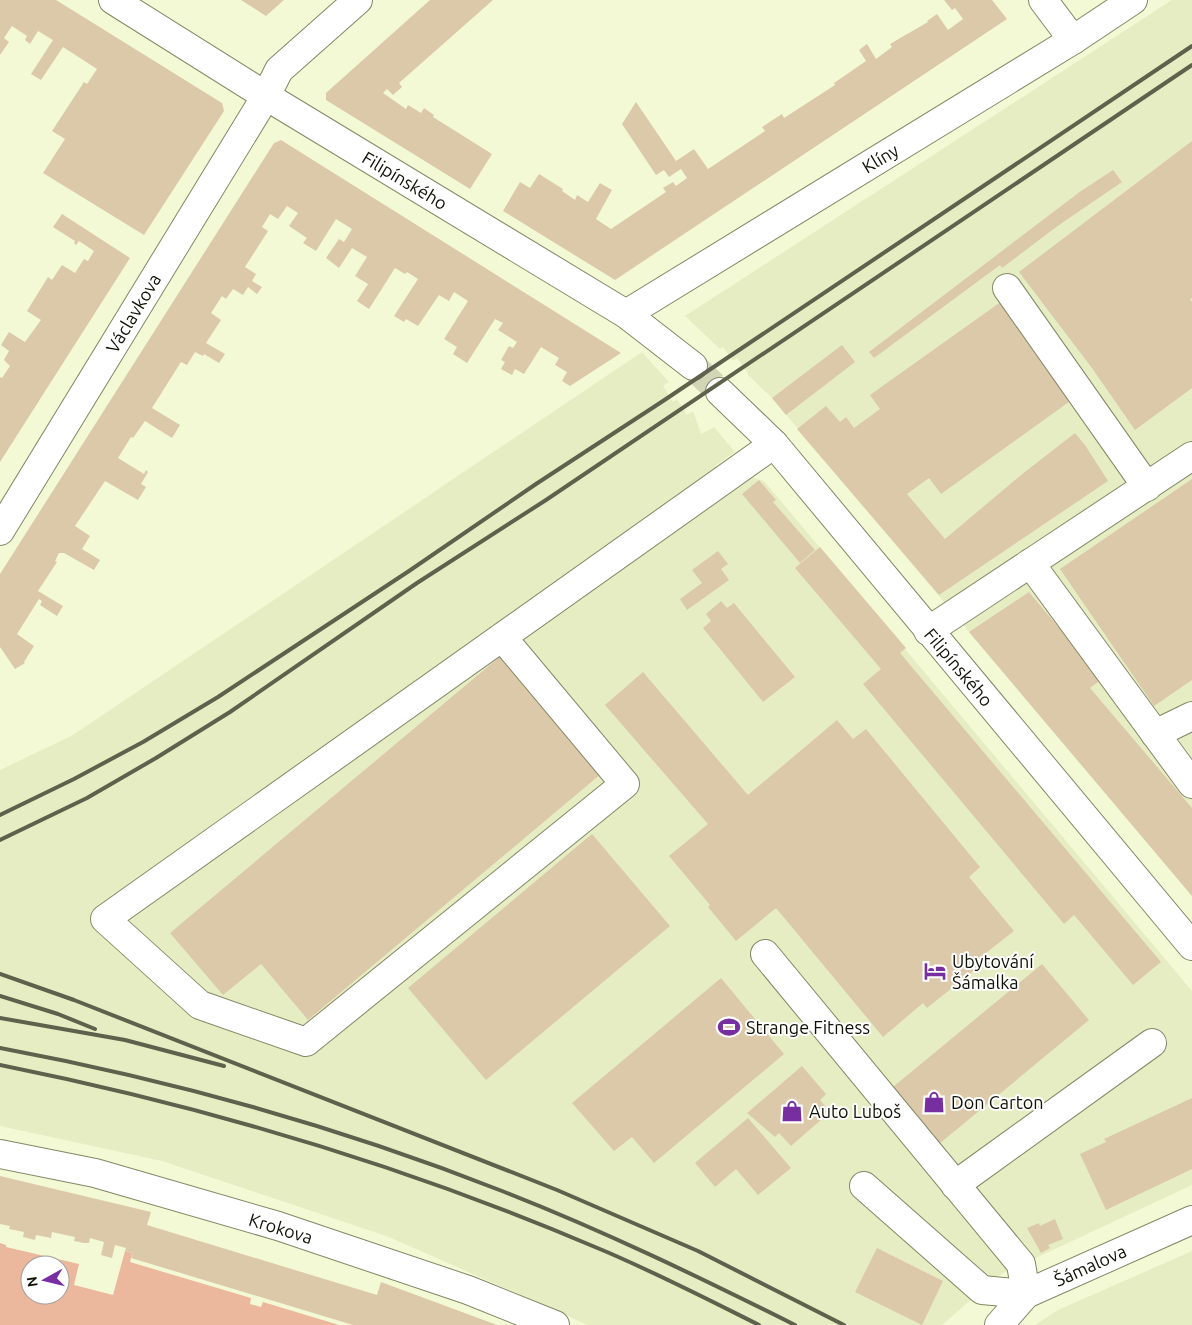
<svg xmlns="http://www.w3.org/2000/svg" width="1192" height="1325" font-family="Ubuntu,sans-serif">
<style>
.built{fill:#e7edc2}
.green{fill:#ecb89d;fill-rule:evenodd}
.building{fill:#dbc9aa}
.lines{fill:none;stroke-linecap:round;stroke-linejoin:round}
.minor-tunnel{stroke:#d2d6b6;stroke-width:28;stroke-dasharray:28 14;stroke-linecap:butt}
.minor-casing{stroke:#838767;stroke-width:30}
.minor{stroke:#fff;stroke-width:28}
.rail{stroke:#5e614c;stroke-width:4}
.labels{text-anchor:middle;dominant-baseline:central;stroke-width:4;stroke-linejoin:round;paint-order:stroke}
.street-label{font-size:18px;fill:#101105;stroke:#fff}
.poi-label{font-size:18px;fill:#101105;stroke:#fff;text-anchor:start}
</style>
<rect width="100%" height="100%" fill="#f4f9d5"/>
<g class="built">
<path d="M1172 0H1192V896L772 398 747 374 748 373 737 358 733 361 723 347 720 349 685 316Z"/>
<path d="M642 352 669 382 663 386 673 402 677 399 687 415 693 411 701 434 714 427 735 452 715 466 764 481 1192 991V1185L1006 1272 997 1277 942 1325H588L389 1237 162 1161 0 1126V770L73 735Z"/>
<path d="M1192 1251V1325H1035L1058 1310Z"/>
</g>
<path class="green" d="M0 1243 6 1245V1247L79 1264 74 1285 113 1295 125 1251 132 1253 130 1262 251 1298 250 1304 261 1307 263 1302 339 1325H0ZM30 1265H60V1295H30Z"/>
<g class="building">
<path d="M0 0H56L222 103 224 111 144 235 43 173 65 139 52 131 84 82 87 84 97 69 63 47 41 80 31 74 53 40 38 31 30 44 25 40 27 36 12 26 4 38 9 42 0 55Z"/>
<path d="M241 0H284L266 16Z"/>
<path d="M430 0H493L399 83 402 87 393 95 387 89 383 93 406 109 408 105 421 113 424 108 434 115 433 117 492 154 470 189 326 100V93Z"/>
<path d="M944 0H992L1007 19 615 280 503 211 520 182 530 188 539 174 563 189 562 191 575 200 577 195 588 202 600 183 612 190 596 219 611 229 666 192 663 188 673 182 676 186 687 178 681 169 669 177 664 170 656 175 622 124 636 102 676 161 694 149 708 169 765 131 762 127 782 114 784 118 835 85 834 83 866 61 859 50 867 44 876 59 892 47 890 44 928 22 927 21 937 14 948 30 963 19 955 8 952 10Z"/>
<path d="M281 140 621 353 570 386 562 381 567 372 555 365 559 358 541 347 524 374 515 369 512 375 501 369 505 362 501 360 509 346 513 348 517 342 498 330 503 323 495 319 467 363 453 354 457 347 444 339 468 301 454 292 449 301 439 295 418 326 406 319 404 322 394 316 418 279 407 272 405 274 395 268 369 309 357 301 368 284 355 276 367 257 352 248 339 268 326 258 339 239 344 242 352 229 336 219 316 251 303 243 307 238 289 226 298 213 287 206 278 219 270 214 262 227 268 231 245 267 256 274 252 281 262 287 257 294 248 287 243 295 233 289 226 299 222 296 211 313 221 320 206 343 225 354 219 363 204 354 203 356 195 352 187 365 181 362 152 408 180 425 172 438 145 421 133 438 131 437 118 458 144 474 146 470 148 472 141 484 146 487 138 500 105 481 75 526 90 536 82 549 100 560 94 570 64 553H59L55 561 57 562 38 591 63 606 57 616 40 605 42 601 39 599 17 634 34 646 24 662 25 663 15 669 0 647V574L274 143Z"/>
<path d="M1192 141V298L1190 299 1192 302V388L1135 430 1092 368 1019 272Z"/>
<path d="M1113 170 1122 182 1059 225 1002 268 1000 265 874 358 869 352 1081 191Z"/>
<path d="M62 214 130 258 0 462V377L2 378 10 366 4 360 9 351 1 345 9 332 25 342 41 320 27 311 48 277 52 280 62 265 75 273 84 259 88 261 94 251 79 241 76 245 74 243 75 241 53 227Z"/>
<path d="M1002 301 1073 399 941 494 929 478 907 494 945 539 1021 475 1075 433 1085 445 1108 481 939 595 797 429 826 406 840 422 846 417 854 428 880 409 870 395Z"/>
<path d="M842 345 855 362 786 415 772 398Z"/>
<path d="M1192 479V680L1154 706 1060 569Z"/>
<path d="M759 480 776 500 773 502 815 550 800 563 742 494Z"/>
<path d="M820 547 906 648 900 653 1161 962 1133 985 1074 915 1064 924 863 684 881 669 795 568Z"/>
<path d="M718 551 728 564 721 569 729 580 687 610 680 599 702 583 692 570Z"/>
<path d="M1029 592 1102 679 1090 688 1192 808V896L969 632Z"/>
<path d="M721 601 727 608 734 603 795 677 763 702 703 628 711 621 706 614Z"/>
<path d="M503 654 602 773 308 1020 261 964 223 995 170 933Z"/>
<path d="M643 672 748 795 837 720 853 739 866 729 980 867 969 877 1014 931 973 963 977 968 927 1008 923 1003 883 1037 776 908 736 941 708 907 710 905 669 856 708 824 605 705Z"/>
<path d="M592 834 670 926 486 1080 408 988Z"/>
<path d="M1042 964 1089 1020 939 1144 893 1087Z"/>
<path d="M721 978 784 1054 654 1163 632 1137 614 1151 572 1103Z"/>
<path d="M802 1066 826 1094 820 1100 830 1112 791 1146 779 1133 775 1137 747 1113Z"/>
<path d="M1192 1098V1169L1106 1210 1080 1154 1106 1142 1104 1139Z"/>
<path d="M748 1118 791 1168 758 1195 736 1169 715 1187 695 1163Z"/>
<path d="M0 1176 151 1212 147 1225 377 1295 381 1282 497 1325H353L131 1258 132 1253 125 1251 126 1248 115 1245 112 1258 101 1255 104 1242 90 1238 89 1243H84L74 1241 75 1237 52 1232 51 1238 36 1235 35 1240 23 1237 24 1232 9 1229 10 1226 0 1224Z"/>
<path d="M1055 1219 1063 1239 1048 1245 1050 1248 1041 1253 1027 1228 1039 1223 1040 1226Z"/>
<path d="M877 1248 943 1281 922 1325 855 1292Z"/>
</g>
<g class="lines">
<path class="minor-tunnel" d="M693 366 720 392"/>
<g class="minor-casing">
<g id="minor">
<path d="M113 0 266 96 626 314 693 366"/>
<path d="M1043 0 1073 40"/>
<path d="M1007 288 1147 487"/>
<path d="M626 314 1073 40 1133 0"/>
<path d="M720 392 774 444 1192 946"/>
<path d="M0 531 266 96 279 70 358 0"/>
<path d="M1030 563 1192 784"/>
<path d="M928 631 1192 456"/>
<path d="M502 637 625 784 306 1042 200 1005 105 919 774 444"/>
<path d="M1155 734 1192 716"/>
<path d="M765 954 1021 1264 1026 1294 982 1290 864 1186"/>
<path d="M0 1154 95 1173 278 1226 468 1290 555 1325"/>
<path d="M955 1185 1152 1043"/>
<path d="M999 1325 1026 1294 1192 1220"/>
</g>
</g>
<use href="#minor" class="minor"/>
<g class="rail">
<path d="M0 815 74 779 143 742 218 697 409 571 536 484 663 401 1192 46"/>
<path d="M0 840 87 798 156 758 230 712 417 583 546 500 1192 65"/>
<path d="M0 974 74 1000 557 1190 698 1251 844 1325"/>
<path d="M0 996 58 1014 95 1029"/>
<path d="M0 1018 125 1040 224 1066"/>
<path d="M0 1048C171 1080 340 1127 502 1191 602 1230 699 1277 795 1325"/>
<path d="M0 1065C204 1106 403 1165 595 1247 651 1270 705 1298 759 1325"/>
</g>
</g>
<defs>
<g id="hotel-bare" transform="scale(1.725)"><path d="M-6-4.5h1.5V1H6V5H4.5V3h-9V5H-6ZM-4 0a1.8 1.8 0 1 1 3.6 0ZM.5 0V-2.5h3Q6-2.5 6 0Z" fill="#772ea1" stroke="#fff" stroke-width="2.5" paint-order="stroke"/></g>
<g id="stadium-bare" transform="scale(1.725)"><path d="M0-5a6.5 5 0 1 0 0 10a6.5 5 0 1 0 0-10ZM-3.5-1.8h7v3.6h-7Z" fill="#772ea1" stroke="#fff" stroke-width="2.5" paint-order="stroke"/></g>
<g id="shop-bare" transform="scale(1.725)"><path d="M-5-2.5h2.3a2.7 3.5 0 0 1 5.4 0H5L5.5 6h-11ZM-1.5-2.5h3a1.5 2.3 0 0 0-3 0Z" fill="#772ea1" stroke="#fff" stroke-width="2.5" paint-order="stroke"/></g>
</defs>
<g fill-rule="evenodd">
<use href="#hotel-bare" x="935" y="971"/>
<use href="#stadium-bare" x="729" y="1027"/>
<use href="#shop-bare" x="934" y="1102"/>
<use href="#shop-bare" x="792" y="1111"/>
</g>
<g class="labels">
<g class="street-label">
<text transform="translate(880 158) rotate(-31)">Klíny</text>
<text transform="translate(405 180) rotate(31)">Filipínského</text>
<text transform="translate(133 313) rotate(-59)">Václavkova</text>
<text transform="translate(959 667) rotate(50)">Filipínského</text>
<text transform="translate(281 1228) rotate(17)">Krokova</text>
<text transform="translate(1090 1265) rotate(-24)">Šámalova</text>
</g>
<g class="poi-label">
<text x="952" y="961">Ubytování<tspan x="952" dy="21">Šámalka</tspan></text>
<text x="746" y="1027">Strange Fitness</text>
<text x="951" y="1102">Don Carton</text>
<text x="809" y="1111">Auto Luboš</text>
</g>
</g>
<g transform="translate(45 1280) rotate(262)"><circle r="24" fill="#ffffff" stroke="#9fa09b"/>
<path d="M0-4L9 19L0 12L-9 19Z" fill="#772ea1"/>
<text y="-8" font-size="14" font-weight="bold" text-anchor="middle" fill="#101105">N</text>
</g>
</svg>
